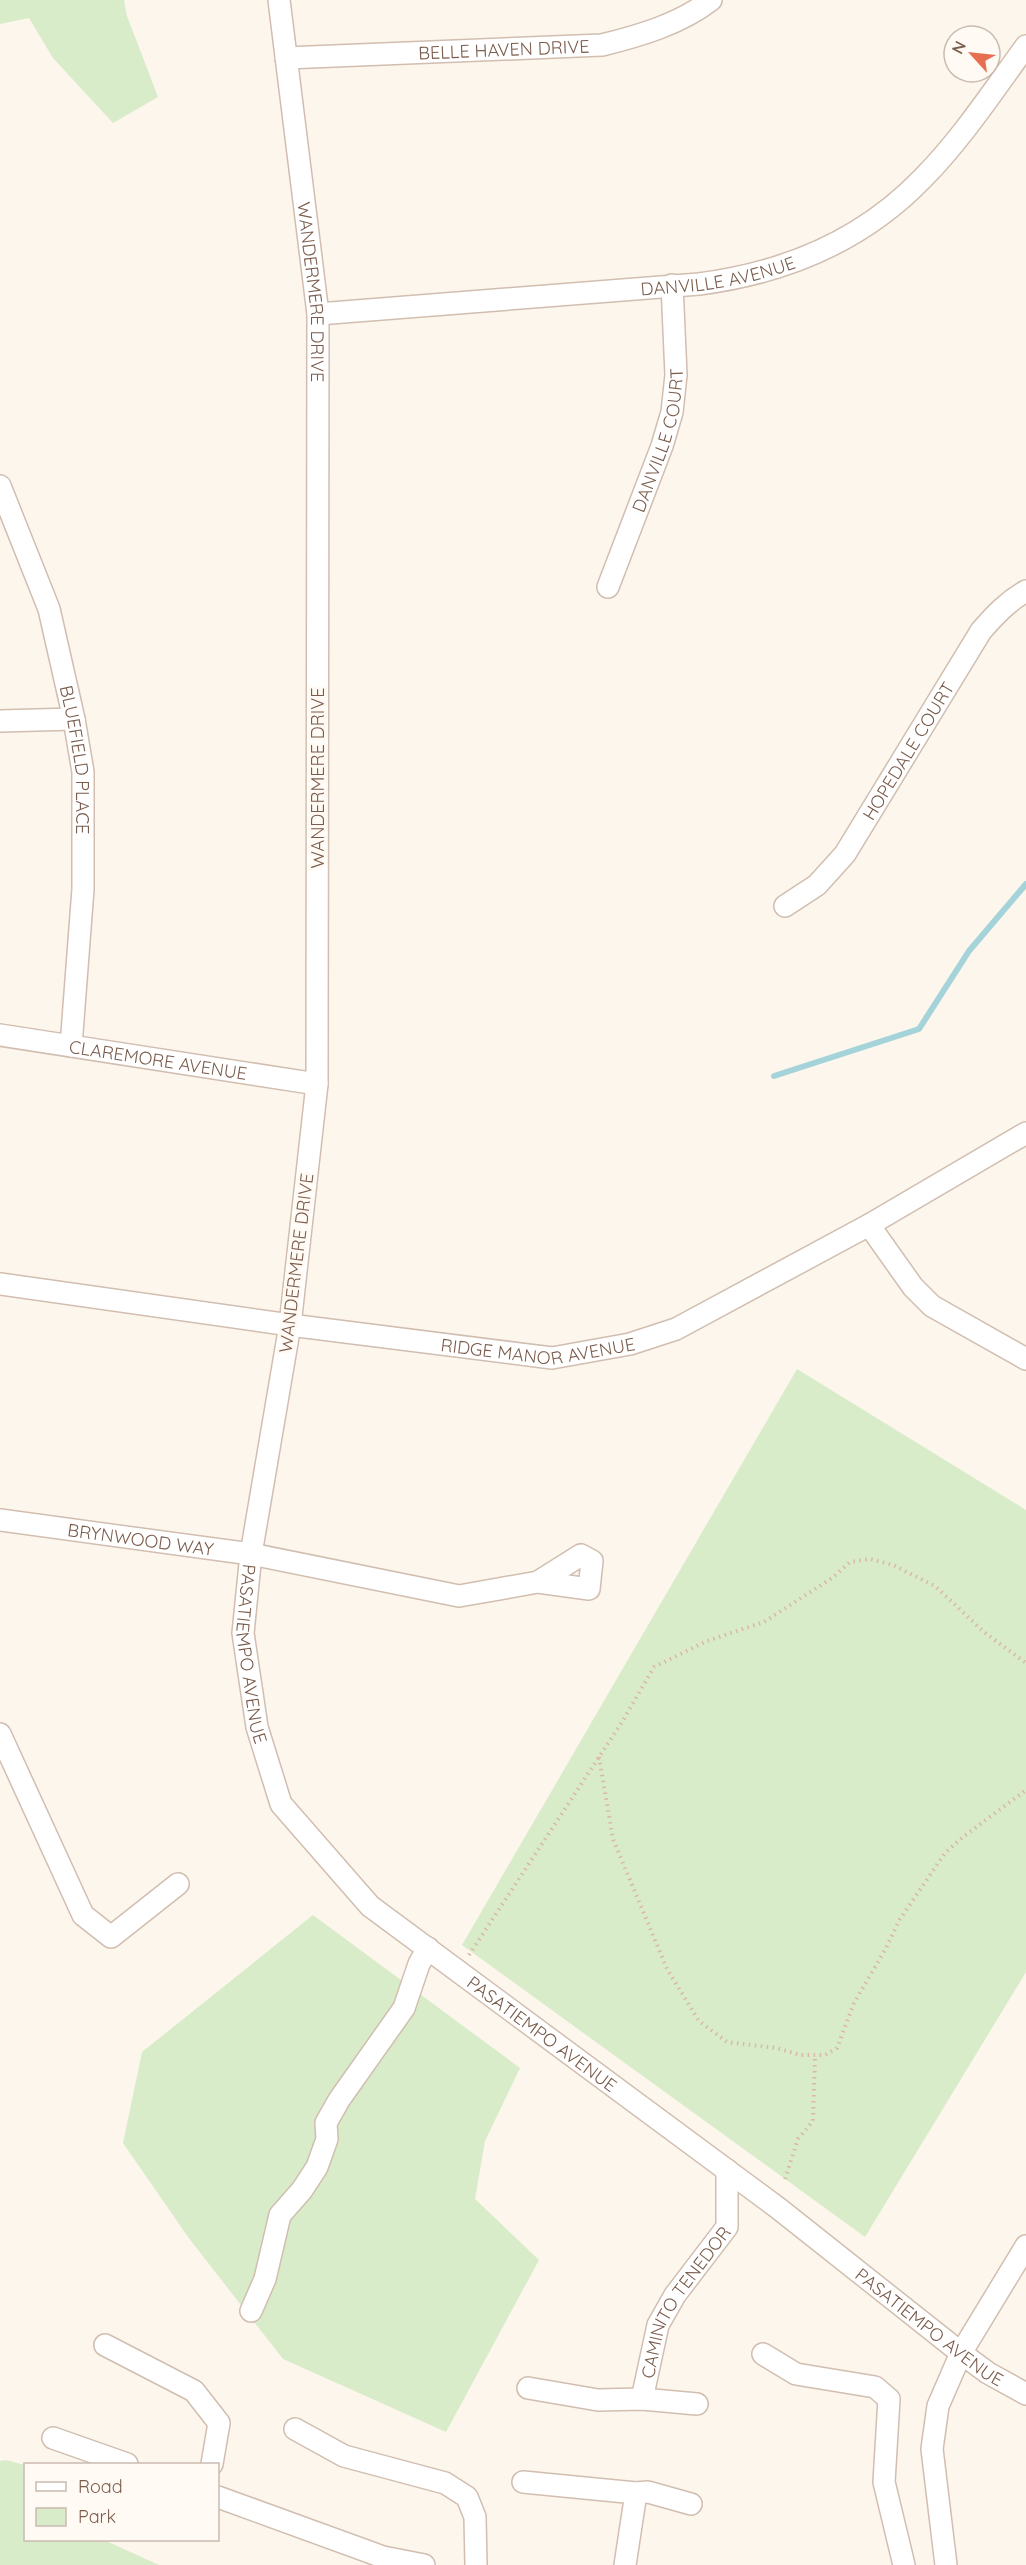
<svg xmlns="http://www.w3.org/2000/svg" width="1026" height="2565" font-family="Quicksand,sans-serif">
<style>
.green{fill:#d8ecc9}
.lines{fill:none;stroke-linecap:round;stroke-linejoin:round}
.stream{stroke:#a5d3da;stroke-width:6}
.minor-casing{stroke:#d1beb0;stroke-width:24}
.path{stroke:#d9b8a5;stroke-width:4;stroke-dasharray:1.5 4.5;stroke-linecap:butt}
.minor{stroke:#fff;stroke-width:21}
.labels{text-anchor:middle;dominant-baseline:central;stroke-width:6;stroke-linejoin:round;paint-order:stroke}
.street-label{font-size:18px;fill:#7a5c4d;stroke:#fffaf3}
</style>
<rect width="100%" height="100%" fill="#fdf6ec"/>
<g class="green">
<path d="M0 0H124L127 16 158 97 113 123 53 58 29 18 0 24Z"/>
<path d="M797 1369 1026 1510V1972L865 2237 462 1945Z"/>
<path d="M313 1915 520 2068 485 2141 475 2199 539 2260 446 2432 283 2359 188 2237 123 2143 142 2052Z"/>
<path d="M6 2460 25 2465 26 2540H104L159 2565H0V2461Z"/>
</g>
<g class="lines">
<path class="stream" d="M774 1076 919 1029 969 951 1026 884"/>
<g class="minor-casing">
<g id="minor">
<path id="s1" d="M279 0 318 314 317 1084 290 1325 251 1554 243 1633 257 1727 281 1804 370 1906 778 2208 961 2353 988 2373 1026 2394"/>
<path id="s2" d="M286 58 602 45C639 36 680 24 711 0"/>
<path id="s3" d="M318 314 699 284C784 273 862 241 922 179 961 140 993 91 1026 46"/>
<path id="s4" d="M0 486 49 609 74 719 83 772V889L71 1046"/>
<path id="s5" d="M608 587 662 446 672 412 676 375 672 285"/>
<path d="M0 721 74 719"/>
<path id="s6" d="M785 906 817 885 845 854 981 631C995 615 1007 602 1026 591"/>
<path id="s7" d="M0 1035 317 1084"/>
<path d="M869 1225 913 1287 932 1306 1026 1359"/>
<path id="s8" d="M0 1284 290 1325 552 1358 630 1344 676 1329 869 1225 1026 1133"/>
<path id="s9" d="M0 1520 251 1554 459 1596 538 1582 589 1589 592 1561 581 1555 538 1582"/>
<path d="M0 1734 83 1915 111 1937 178 1884"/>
<path d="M251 2311 265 2279 280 2215 302 2190 317 2167 327 2139 326 2123 339 2100 404 2008 419 1964 428 1948"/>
<path d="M105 2345 194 2391 219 2423 212 2464"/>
<path d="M763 2354 796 2374 875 2387 889 2399 884 2482 904 2565"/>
<path d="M528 2388 598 2400 642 2399 697 2404"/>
<path id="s10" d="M642 2399 658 2325 675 2295 727 2227V2170"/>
<path d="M295 2429 344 2456 445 2483 467 2497 475 2517 476 2565"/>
<path d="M53 2438 127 2464"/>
<path d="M523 2482 636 2493"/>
<path d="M218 2497 383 2557 424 2565"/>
<path d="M625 2565 636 2493 648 2492 691 2504"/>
<path d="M946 2565 932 2449 938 2406 961 2353 1026 2246"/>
</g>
</g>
<g class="path">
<path d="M599 1757 613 1839 667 1969 699 2021 727 2042 776 2048 801 2055H825L837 2048 854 2003 885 1950 900 1919 945 1853 963 1837 1026 1790"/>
<path d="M469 1955 622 1722 654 1667 707 1641 764 1622 832 1578 850 1562 870 1559 893 1565 935 1586 984 1632 1026 1663"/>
<path d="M785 2179 798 2139 813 2121 815 2055"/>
</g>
<use href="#minor" class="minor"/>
</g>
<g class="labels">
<g class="street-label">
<text stroke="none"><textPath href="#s2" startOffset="218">BELLE HAVEN DRIVE</textPath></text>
<text stroke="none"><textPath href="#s3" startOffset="402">DANVILLE AVENUE</textPath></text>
<text stroke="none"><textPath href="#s1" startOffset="294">WANDERMERE DRIVE</textPath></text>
<text stroke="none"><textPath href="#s5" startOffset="156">DANVILLE COURT</textPath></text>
<text stroke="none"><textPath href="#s6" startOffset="201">HOPEDALE COURT</textPath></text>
<text stroke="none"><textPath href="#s4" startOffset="286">BLUEFIELD PLACE</textPath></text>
<text transform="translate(317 778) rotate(-90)">WANDERMERE DRIVE</text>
<text stroke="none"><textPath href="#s7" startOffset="160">CLAREMORE AVENUE</textPath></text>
<text transform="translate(296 1263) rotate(-83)">WANDERMERE DRIVE</text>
<text stroke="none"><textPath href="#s8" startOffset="543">RIDGE MANOR AVENUE</textPath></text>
<text stroke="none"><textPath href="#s9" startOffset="142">BRYNWOOD WAY</textPath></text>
<text stroke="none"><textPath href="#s1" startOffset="1662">PASATIEMPO AVENUE</textPath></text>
<text stroke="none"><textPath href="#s1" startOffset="2166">PASATIEMPO AVENUE</textPath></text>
<text stroke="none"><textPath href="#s10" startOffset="108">CAMINITO TENEDOR</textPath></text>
<text stroke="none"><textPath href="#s1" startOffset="2652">PASATIEMPO AVENUE</textPath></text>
</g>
</g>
<rect x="24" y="2463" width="195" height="78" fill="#fffaf3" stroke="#cabbb1" stroke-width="1.5"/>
<rect x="36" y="2482" width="30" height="9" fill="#ffffff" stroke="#cabbb1" stroke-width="1.5"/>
<text x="78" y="2493" font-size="18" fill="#7a5c4d">Road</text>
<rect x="36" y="2508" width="30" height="18" fill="#d8ecc9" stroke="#cabbb1" stroke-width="1.5"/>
<text x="78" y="2523" font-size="18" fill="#7a5c4d">Park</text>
<g transform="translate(972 54) rotate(297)"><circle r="28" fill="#fffaf3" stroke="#cabbb1" stroke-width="1.5"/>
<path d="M0-4.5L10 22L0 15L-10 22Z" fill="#e76f51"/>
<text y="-9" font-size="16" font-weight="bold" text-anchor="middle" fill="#7a5c4d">N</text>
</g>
</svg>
